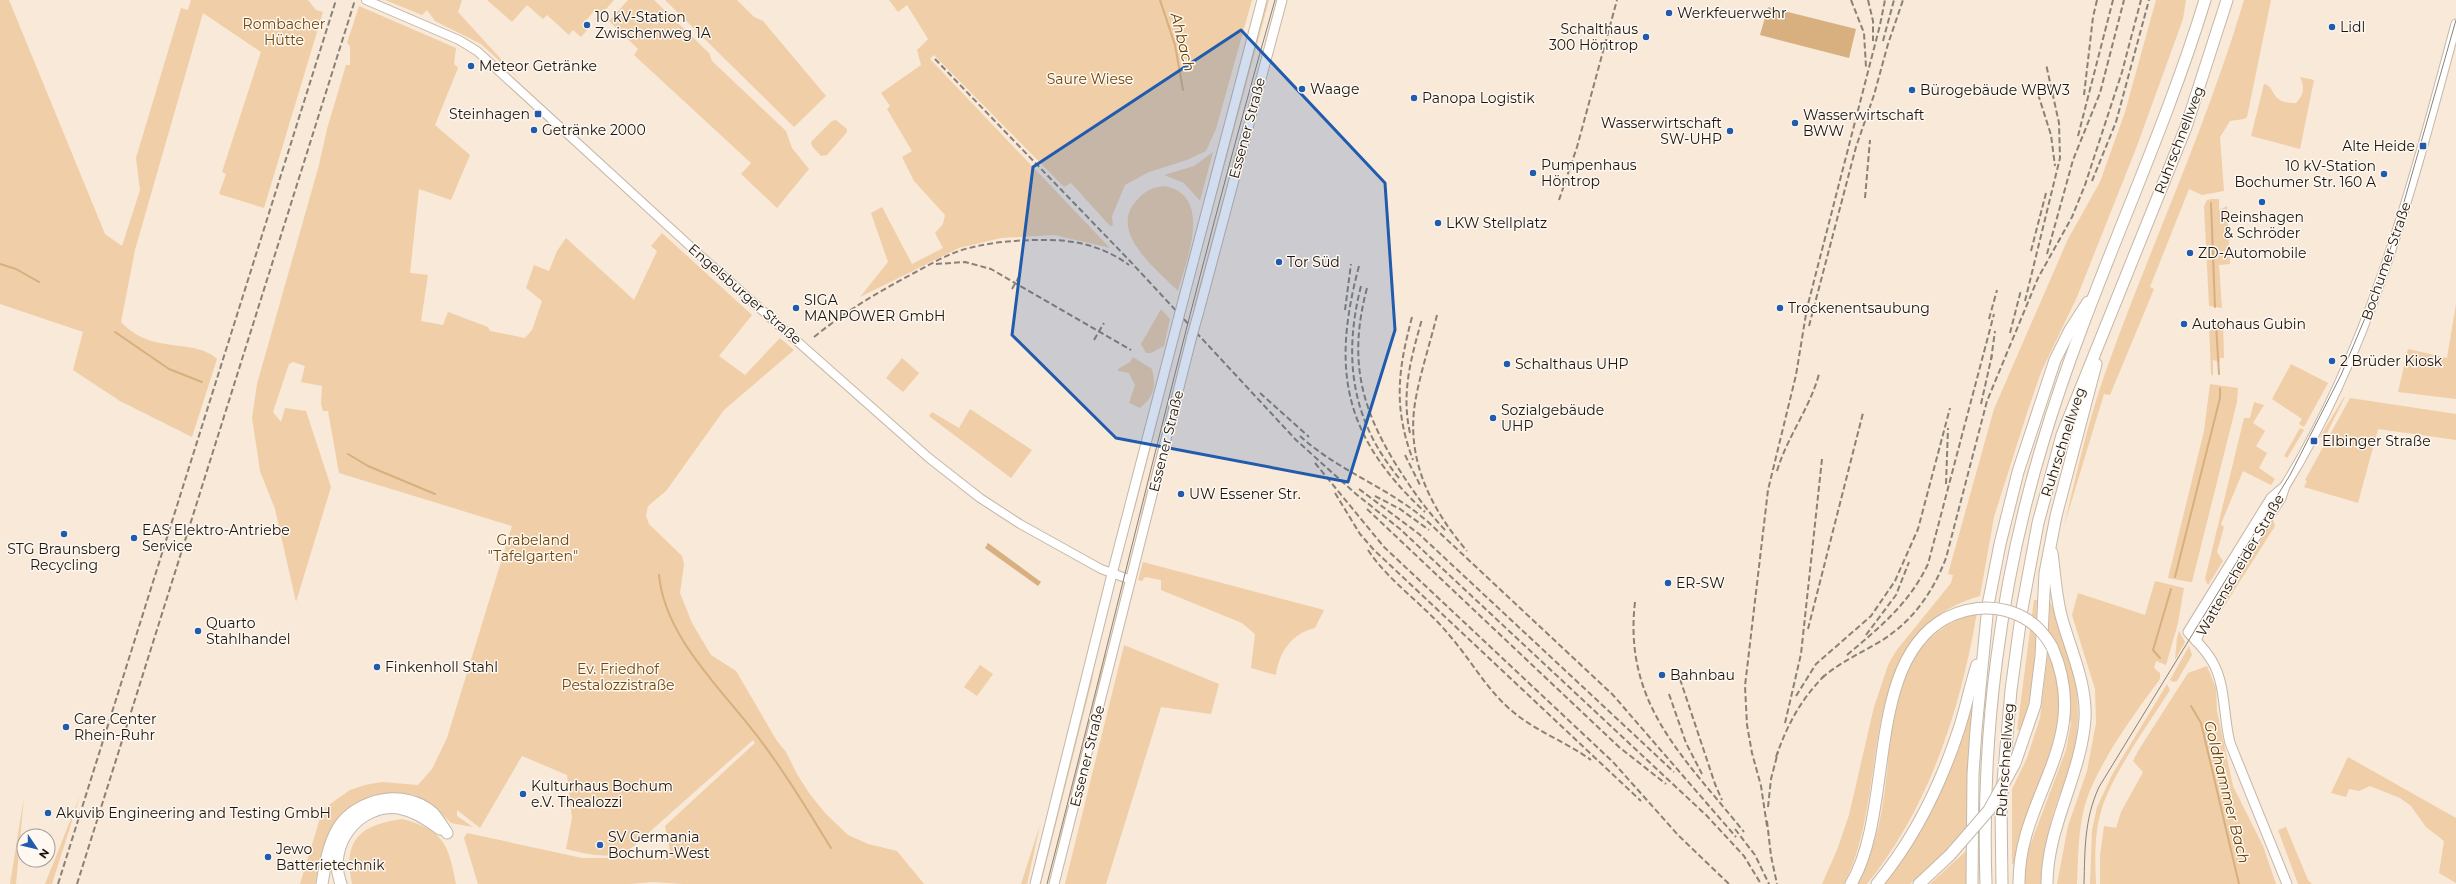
<svg xmlns="http://www.w3.org/2000/svg" width="2456" height="884" font-family="Montserrat,sans-serif">
<style>
.green{fill:#f0cea7}
.water{fill:#d8af7e}
.lines{fill:none;stroke-linecap:round;stroke-linejoin:round}
.stream{stroke:#d8af7e;stroke-width:2}
.tertiary-casing{stroke:#c5b7a7;stroke-width:10}
.secondary-casing{stroke:#c5b7a7;stroke-width:11}
.motorway-casing{stroke:#c5b7a7;stroke-width:13}
.tertiary{stroke:#fff;stroke-width:8}
.secondary{stroke:#fff;stroke-width:9}
.motorway{stroke:#fff;stroke-width:11}
.tram{stroke:#8b8176;stroke-width:1}
.rail{stroke:#8b8176;stroke-width:2;stroke-dasharray:6 3;stroke-linecap:butt}
.secondary-bridge-casing{stroke:#c5b7a7;stroke-width:11;stroke-linecap:butt}
.motorway-bridge-casing{stroke:#c5b7a7;stroke-width:13;stroke-linecap:butt}
.secondary-bridge{stroke:#fff;stroke-width:9}
.motorway-bridge{stroke:#fff;stroke-width:11}
.marked{fill:#205bad;fill-opacity:0.2;stroke:#205bad;stroke-width:3;stroke-linejoin:round}
.poi-dot{fill:#205bad;stroke:#fef8f1;stroke-width:1.5}
.labels{text-anchor:middle;dominant-baseline:central;stroke-width:3;stroke-linejoin:round;paint-order:stroke}
.poi-label{font-size:14px;fill:#1a150f;stroke:#fef8f1;text-anchor:start}
.park-label{font-size:14px;fill:#6f470b;stroke:#fef8f1}
.street-label{font-size:14px;fill:#1a150f;stroke:#fef8f1}
.water-label{font-size:15px;font-style:italic;fill:#663f00;stroke:#fef8f1}
</style>
<rect width="100%" height="100%" fill="#f8e9d9"/>
<g class="green">
<path d="M0 0H9L105 234 122 246 140 190 136 158 181 8 188 10 191 0H308L316 10 323 12 264 208 219 194 226 174 222 172 261 52 203 13 135 250 121 322C153 356 193 337 217 359L192 437 120 401 73 370 83 332 0 304Z"/>
<path d="M385 0H462L458 12 519 79 481 44 435 21 427 10 422 15Z"/>
<path d="M487 0H614L600 16 594 11 583 24 588 29 581 37 573 30 569 35 547 15 543 19 527 5 512 22Z"/>
<path d="M628 0H654L709 53 712 61 786 131 792 148 809 169 777 208 741 174 751 163 634 55 638 49 609 21Z"/>
<path d="M665 0H737L754 17 763 21 826 96 794 127Z"/>
<path d="M889 0H1252L1216 129 1206 151 1187 160 1149 172 1125 185 1112 216 1113 225 1110 226 1071 183 1064 187 934 55 930 59 1110 248 1054 235 1001 238 959 248 860 297 888 262 871 213 882 207 912 264 943 248 935 233 943 224 945 215 914 181 902 157 912 151 887 109 890 106 881 93 921 65 917 50 928 39 907 5 898 12Z"/>
<path d="M1266 0H1269L1188 301 1187 300Z"/>
<path d="M1277 0H1279L1196 308 1194 306Z"/>
<path d="M2156 0H2186L2183 19 2137 146 2077 297 2041 372 2026 416 1994 517 1980 596C1850 633 1893 790 1844 884H1822L1837 850 1849 815 1874 707 1888 665 1896 651 1951 583 1953 575 1948 574 1994 409 2068 239 2100 182 2125 112Z"/>
<path d="M2244 0H2271L2247 117 2244 119 2230 121 2220 137 2224 191 2202 195 2189 189 2150 287 2154 289 2110 395 2104 394 2064 526C2077 472 2089 417 2108 365 2152 243 2207 125 2244 0Z"/>
<path d="M359 6 456 48 454 64 458 68 435 125 470 155 451 200 419 189 410 273 428 275 421 321 443 325 448 312 488 327 490 331 525 338 532 330 542 301 526 288 534 265 549 271 557 251 566 238 634 300 657 251 651 246 662 233 752 315 719 356 745 375 780 338 794 350 724 410 666 491 648 506 646 516 649 524 682 556 684 564 680 593 692 623 711 655 736 671 777 741 786 752 797 774 809 793 825 813 848 835 868 844 897 851 924 884H683L653 882 630 884H478L464 838 467 833 582 858H674L671 857 665 826 755 743 753 740 627 852C607 859 586 854 566 849L572 818 567 775 522 756 480 828 457 810V816L473 827 451 823 433 805 412 794H391L364 799 339 818 328 835 322 851 315 884H300L321 815 326 807 350 790 365 785 382 782 418 785 432 769 447 738 512 526 339 473 328 411H323L321 404 322 386 301 382 305 366 293 362 289 364 273 412 281 422 285 408 306 411 331 487 296 602 275 509 260 471 258 457 252 418 257 384 319 165 327 129 346 65H350V46L347 43Z"/>
<path d="M2300 77 2314 80 2300 149 2251 136 2264 84C2277 87 2269 104 2296 103 2304 94 2305 88 2300 77Z"/>
<path d="M836 120 847 129V132L827 155 821 156 812 146 811 142 832 121Z"/>
<path d="M1213 152 1200 201 1184 183 1164 175 1194 166Z"/>
<path d="M1165 186C1214 196 1186 261 1178 291 1157 270 1108 232 1136 201 1145 191 1152 187 1165 186Z"/>
<path d="M2211 199H2219V210L2227 206 2230 264 2219 265 2222 308 2209 306 2204 206 2207 200Z"/>
<path d="M2456 304V399L2398 392 2408 349 2447 358Z"/>
<path d="M1161 309 1170 319 1164 346 1151 353H1146L1141 344Z"/>
<path d="M1181 323 1182 325 1134 512H1132Z"/>
<path d="M2215 323H2223L2224 358H2220V362L2213 360V376L2211 374 2209 326Z"/>
<path d="M1188 331 1144 515 1141 514Z"/>
<path d="M1133 357 1152 369C1156 386 1155 396 1140 408L1129 403 1135 385 1129 373 1118 371V369L1130 362Z"/>
<path d="M902 358 919 373 903 392 886 378Z"/>
<path d="M2291 364 2328 383 2304 427 2299 424 2302 419 2272 399Z"/>
<path d="M2210 384 2238 388 2237 402 2192 582H2190L2168 578 2204 431Z"/>
<path d="M2344 397H2345L2325 437H2320Z"/>
<path d="M2350 398 2456 414V440L2378 429 2358 503 2304 487 2307 481 2305 480Z"/>
<path d="M2254 402 2264 405 2253 423 2265 431 2256 446 2267 453 2259 468 2275 479 2271 485 2243 471 2221 524 2224 527 2217 552 2223 561 2208 585 2205 579 2244 418H2250Z"/>
<path d="M970 409 1032 450 1011 478 929 416 932 412 959 428Z"/>
<path d="M2300 428 2304 430 2287 458 2284 456Z"/>
<path d="M2273 520 2275 526 2214 622 2210 621Z"/>
<path d="M1143 562 1324 610 1315 628C1292 633 1279 652 1276 675L1251 668 1255 634 1242 623 1161 590V580L1145 577 1142 581 1138 580Z"/>
<path d="M2155 581 2184 588 2178 623 2166 665 2156 661 2154 668 2160 673V679C2135 713 2097 764 2085 805 2078 831 2078 857 2077 884H2057L2068 826 2087 771 2096 723 2095 689 2072 615 2078 593 2145 615Z"/>
<path d="M2034 600H2037C2035 645 2036 688 2021 730H2017Z"/>
<path d="M2050 602C2076 649 2086 712 2071 764 2066 782 2057 799 2052 818 2046 839 2043 862 2043 884H2024L2028 851 2066 750 2071 723 2060 688 2058 726 2051 756 2015 865 2012 864V789L2027 758 2040 718 2048 653Z"/>
<path d="M1977 612C1961 708 1929 808 1867 884H1857C1867 865 1874 845 1879 824 1897 744 1879 642 1977 612Z"/>
<path d="M2179 631 2185 642 2175 660 2177 638Z"/>
<path d="M1124 645 1219 684 1211 714 1161 707 1106 884H1065Z"/>
<path d="M2189 646 2192 655 2177 681 2173 682 2170 680Z"/>
<path d="M1097 651 1092 681 1041 884H1039Z"/>
<path d="M1106 651 1105 666 1048 884Z"/>
<path d="M980 665 993 674 977 696 964 687Z"/>
<path d="M2207 666 2216 688 2217 711 2233 786 2263 846 2276 884H2100V856L2104 826 2116 828 2121 812 2143 772 2133 761 2138 751 2188 673Z"/>
<path d="M2167 684 2170 690C2149 723 2114 771 2102 808 2094 833 2095 859 2096 884H2090L2092 830 2097 807 2113 773Z"/>
<path d="M1972 705 1967 828 1948 847 1949 849 1910 884H1884C1924 830 1953 769 1972 705Z"/>
<path d="M2348 757 2456 818V883L2439 873 2444 841 2426 827 2411 806 2400 798 2370 786 2359 791 2349 789 2346 797 2331 793Z"/>
<path d="M80 796 52 884H45Z"/>
<path d="M24 797 16 884H10Z"/>
<path d="M402 819C444 830 448 844 456 884H352C342 840 360 825 402 819Z"/>
<path d="M1040 825 1027 884H1021Z"/>
<path d="M2286 827 2308 880 2312 884H2298L2278 830Z"/>
<path d="M1967 850V884H1930Z"/>
</g>
<g class="water">
<path d="M1768 7 1856 29 1849 58 1760 35Z"/>
<path d="M988 543 1041 582 1038 586 985 548Z"/>
</g>
<g class="lines">
<g class="stream">
<path d="M1160 0 1175 45 1183 90"/>
<path d="M2211 203 2215 307"/>
<path d="M0 264 16 269 39 282"/>
<path d="M2216 324 2219 374"/>
<path d="M115 332 169 369 202 382"/>
<path d="M348 454 368 466 435 494"/>
<path d="M659 575C665 639 724 691 761 741 787 775 808 811 831 848"/>
<path d="M2175 577 2220 398V388"/>
<path d="M2160 658 2153 650 2171 589"/>
<path d="M2191 706 2201 723 2239 884"/>
</g>
<g class="tertiary-casing">
<path id="tertiary" d="M366 0 459 40 477 51 703 258 929 458 980 498 1020 524 1101 569 1131 580"/>
</g>
<g class="secondary-casing">
<g id="secondary">
<path d="M1184 297 1262 0"/>
<path d="M1199 311 1282 0"/>
<path d="M2284 487 2271 498 2188 632C2196 641 2206 650 2212 661 2226 684 2223 716 2230 743L2287 884"/>
<path d="M2196 641 2204 621 2236 567 2281 498 2285 486C2372 345 2413 183 2456 24"/>
<path d="M1035 884 1112 574 1178 320"/>
<path d="M1054 884 1192 336"/>
</g>
</g>
<g class="motorway-casing">
<g id="motorway">
<path d="M2015 763 2035 705 2041 656 2045 573 2056 516 2096 364"/>
<path d="M322 884C325 865 328 845 338 828 357 798 405 788 433 813 438 819 443 827 447 833"/>
<path d="M341 884C326 846 358 803 399 808 415 811 427 820 440 829"/>
<path d="M1851 884C1895 810 1864 663 1946 618"/>
<path d="M1877 884C1914 839 1941 784 1959 729 1966 708 1970 686 1977 665"/>
<path d="M1919 884 1950 855"/>
<path d="M1972 884 1973 774 1976 730 1988 605 2000 544 2018 472 2055 360 2070 330 2088 302"/>
<path d="M1986 884C1981 736 2000 583 2043 442 2088 291 2159 150 2205 0"/>
<path d="M2002 884 2001 805 2011 690 2022 609 2038 523 2062 435 2186 127 2227 0"/>
<path d="M2019 884C2018 796 2094 742 2052 647"/>
<path d="M2047 884C2047 826 2081 776 2085 719 2087 685 2071 651 2062 619 2056 598 2055 575 2052 553"/>
</g>
</g>
<use href="#tertiary" class="tertiary"/>
<use href="#secondary" class="secondary"/>
<use href="#motorway" class="motorway"/>
<g class="tram">
<path d="M1047 884C1123 589 1191 293 1275 0"/>
<path d="M2084 884C2085 850 2084 820 2099 787L2290 475 2341 375 2368 311 2392 244 2456 20"/>
</g>
<g class="rail">
<path d="M1851 0 1864 33 1866 67"/>
<path d="M1868 0 1873 21V41"/>
<path d="M1883 41 1894 0"/>
<path d="M935 59 1129 260 1296 440 1356 494 1400 529 1707 816 1744 856 1761 884"/>
<path d="M2038 94 2051 135 2055 166"/>
<path d="M2084 95 2093 17 2097 0"/>
<path d="M2078 136 2113 0"/>
<path d="M2092 181 2116 122 2149 0"/>
<path d="M1865 198 1870 140"/>
<path d="M1559 200 1577 147 1617 0"/>
<path d="M2031 251 2046 193"/>
<path d="M2047 254 2073 160 2100 93 2124 0"/>
<path d="M936 264 965 262 991 269 1131 350"/>
<path d="M1359 266C1331 371 1344 437 1425 512"/>
<path d="M1361 286C1343 357 1351 420 1399 478"/>
<path d="M1367 288C1349 356 1359 404 1395 463 1410 487 1426 510 1446 531"/>
<path d="M1012 289 1020 275"/>
<path d="M2025 301 2060 158 2059 123 2046 64"/>
<path d="M1345 310 1351 264"/>
<path d="M1437 315C1430 344 1420 373 1415 403 1406 460 1431 509 1467 551"/>
<path d="M1412 317C1398 370 1393 407 1413 460"/>
<path d="M1989 319 1997 290"/>
<path d="M1809 326 1856 147 1874 95 1888 44 1903 0"/>
<path d="M2010 333 2021 290"/>
<path d="M814 337C846 311 878 292 914 273 931 264 949 253 969 248 993 242 1016 240 1041 240 1073 239 1103 246 1129 265"/>
<path d="M1094 340 1104 323"/>
<path d="M1991 360 1995 331"/>
<path d="M1260 393 1309 437"/>
<path d="M1981 404 1992 355"/>
<path d="M1410 433C1401 393 1411 358 1422 319"/>
<path d="M1300 436C1338 471 1388 487 1427 521L1613 695 1736 837"/>
<path d="M1405 455 1420 485"/>
<path d="M1315 463 1384 547 1613 762 1678 835 1729 884"/>
<path d="M1777 471C1787 437 1810 408 1819 374"/>
<path d="M1946 484 1948 428"/>
<path d="M1359 489 1419 534 1674 772"/>
<path d="M1335 493 1360 534 1374 550 1641 801"/>
<path d="M1375 496 1400 509 1429 530"/>
<path d="M1367 509 1619 747 1666 784"/>
<path d="M1368 550C1390 583 1425 605 1450 636 1475 665 1489 695 1521 718 1543 734 1569 744 1591 760"/>
<path d="M1635 602C1623 705 1685 758 1744 832"/>
<path d="M1808 629 1863 413"/>
<path d="M1866 635 1896 595 1909 562"/>
<path d="M1847 655C1880 627 1909 604 1928 564L1994 314"/>
<path d="M1822 678C1840 662 1861 653 1881 641 1913 621 1933 592 1946 558L1987 401 2038 278 2072 217 2085 185 2122 72 2141 0"/>
<path d="M1680 679 1715 784 1722 800"/>
<path d="M1669 694 1686 743 1702 774"/>
<path d="M1796 696 1816 664 1871 616 1895 581 1918 529 1950 408"/>
<path d="M1785 723 1801 654 1822 459"/>
<path d="M1776 757C1787 725 1801 699 1825 675"/>
<path d="M1768 807 1771 779 1778 752"/>
<path d="M1767 821 1771 856 1777 884"/>
<path d="M1767 826 1761 786 1752 753 1747 725 1745 686 1768 490 1796 375 1807 308 1880 25 1885 0"/>
<path d="M1735 829 1755 855 1769 884"/>
<path d="M58 884 336 0"/>
<path d="M77 884 355 0"/>
</g>
<g class="secondary-bridge-casing">
<g id="secondary-bridge">
<path d="M1178 320 1184 297"/>
<path d="M1192 336 1199 311"/>
</g>
</g>
<g class="motorway-bridge-casing">
<g id="motorway-bridge">
<path d="M1946 618C1985 599 2030 607 2052 647"/>
<path d="M1950 855 1989 810 2015 763"/>
</g>
</g>
<use href="#secondary-bridge" class="secondary-bridge"/>
<use href="#motorway-bridge" class="motorway-bridge"/>
</g>
<path class="marked" d="M1241 30 1385 183 1395 330 1348 482 1116 438 1012 335 1033 167Z"/>
<g class="poi-dot">
<circle cx="1669" cy="13" r="4"/>
<circle cx="587" cy="25" r="4"/>
<circle cx="2332" cy="27" r="4"/>
<circle cx="1646" cy="37" r="4"/>
<circle cx="471" cy="66" r="4"/>
<circle cx="1302" cy="89" r="4"/>
<circle cx="1912" cy="90" r="4"/>
<circle cx="1414" cy="98" r="4"/>
<rect x="534" y="110" width="8" height="8" rx="2"/>
<circle cx="1795" cy="123" r="4"/>
<circle cx="534" cy="130" r="4"/>
<circle cx="1730" cy="131" r="4"/>
<rect x="2419" y="142" width="8" height="8" rx="2"/>
<circle cx="1533" cy="173" r="4"/>
<circle cx="2384" cy="174" r="4"/>
<circle cx="2262" cy="202" r="4"/>
<circle cx="1438" cy="223" r="4"/>
<circle cx="2190" cy="253" r="4"/>
<circle cx="1279" cy="262" r="4"/>
<circle cx="796" cy="308" r="4"/>
<circle cx="1780" cy="308" r="4"/>
<circle cx="2184" cy="324" r="4"/>
<circle cx="2332" cy="361" r="4"/>
<circle cx="1507" cy="364" r="4"/>
<circle cx="1493" cy="418" r="4"/>
<rect x="2310" y="437" width="8" height="8" rx="2"/>
<circle cx="1181" cy="494" r="4"/>
<circle cx="64" cy="534" r="4"/>
<circle cx="134" cy="538" r="4"/>
<circle cx="1668" cy="583" r="4"/>
<circle cx="198" cy="631" r="4"/>
<circle cx="377" cy="667" r="4"/>
<circle cx="1662" cy="675" r="4"/>
<circle cx="66" cy="727" r="4"/>
<circle cx="523" cy="794" r="4"/>
<circle cx="48" cy="813" r="4"/>
<circle cx="600" cy="845" r="4"/>
<circle cx="268" cy="857" r="4"/>
</g>
<g class="labels">
<g class="poi-label">
<text x="1677" y="13">Werkfeuerwehr</text>
<text x="595" y="17">10 kV-Station<tspan x="595" dy="16">Zwischenweg 1A</tspan></text>
<text x="2340" y="27">Lidl</text>
<text x="1638" y="29" text-anchor="end">Schalthaus<tspan x="1638" dy="16">300 Höntrop</tspan></text>
<text x="479" y="66">Meteor Getränke</text>
<text x="1310" y="89">Waage</text>
<text x="1920" y="90">Bürogebäude WBW3</text>
<text x="1422" y="98">Panopa Logistik</text>
<text x="530" y="114" text-anchor="end">Steinhagen</text>
<text x="1803" y="115">Wasserwirtschaft<tspan x="1803" dy="16">BWW</tspan></text>
<text x="1722" y="123" text-anchor="end">Wasserwirtschaft<tspan x="1722" dy="16">SW-UHP</tspan></text>
<text x="542" y="130">Getränke 2000</text>
<text x="2415" y="146" text-anchor="end">Alte Heide</text>
<text x="1541" y="165">Pumpenhaus<tspan x="1541" dy="16">Höntrop</tspan></text>
<text x="2376" y="166" text-anchor="end">10 kV-Station<tspan x="2376" dy="16">Bochumer Str. 160 A</tspan></text>
<text x="2262" y="217" text-anchor="middle">Reinshagen<tspan x="2262" dy="16">&amp; Schröder</tspan></text>
<text x="1446" y="223">LKW Stellplatz</text>
<text x="2198" y="253">ZD-Automobile</text>
<text x="1287" y="262">Tor Süd</text>
<text x="804" y="300">SIGA<tspan x="804" dy="16">MANPOWER GmbH</tspan></text>
<text x="1788" y="308">Trockenentsaubung</text>
<text x="2192" y="324">Autohaus Gubin</text>
<text x="2340" y="361">2 Brüder Kiosk</text>
<text x="1515" y="364">Schalthaus UHP</text>
<text x="1501" y="410">Sozialgebäude<tspan x="1501" dy="16">UHP</tspan></text>
<text x="2322" y="441">Elbinger Straße</text>
<text x="1189" y="494">UW Essener Str.</text>
<text x="142" y="530">EAS Elektro-Antriebe<tspan x="142" dy="16">Service</tspan></text>
<text x="64" y="549" text-anchor="middle">STG Braunsberg<tspan x="64" dy="16">Recycling</tspan></text>
<text x="1676" y="583">ER-SW</text>
<text x="206" y="623">Quarto<tspan x="206" dy="16">Stahlhandel</tspan></text>
<text x="385" y="667">Finkenholl Stahl</text>
<text x="1670" y="675">Bahnbau</text>
<text x="74" y="719">Care Center<tspan x="74" dy="16">Rhein-Ruhr</tspan></text>
<text x="531" y="786">Kulturhaus Bochum<tspan x="531" dy="16">e.V. Thealozzi</tspan></text>
<text x="56" y="813">Akuvib Engineering and Testing GmbH</text>
<text x="608" y="837">SV Germania<tspan x="608" dy="16">Bochum-West</tspan></text>
<text x="276" y="849">Jewo<tspan x="276" dy="16">Batterietechnik</tspan></text>
</g>
<g class="park-label">
<text x="284" y="24">Rombacher<tspan x="284" dy="16">Hütte</tspan></text>
<text x="1090" y="79">Saure Wiese</text>
<text x="533" y="540">Grabeland<tspan x="533" dy="16">"Tafelgarten"</tspan></text>
<text x="618" y="669">Ev. Friedhof<tspan x="618" dy="16">Pestalozzistraße</tspan></text>
</g>
<g class="street-label">
<text transform="translate(1247 128) rotate(-75)">Essener Straße</text>
<text transform="translate(2179 140) rotate(-69)">Ruhrschnellweg</text>
<text transform="translate(2386 261) rotate(-71)">Bochumer Straße</text>
<text transform="translate(745 294) rotate(41)">Engelsburger Straße</text>
<text transform="translate(1166 441) rotate(-76)">Essener Straße</text>
<text transform="translate(2063 442) rotate(-72)">Ruhrschnellweg</text>
<text transform="translate(2240 565) rotate(-60)">Wattenscheider Straße</text>
<text transform="translate(1087 756) rotate(-76)">Essener Straße</text>
<text transform="translate(2005 760) rotate(-86)">Ruhrschnellweg</text>
</g>
<g class="water-label">
<text transform="translate(1183 42) rotate(76)">Ahbach</text>
<text transform="translate(2227 792) rotate(76)">Goldhammer Bach</text>
</g>
</g>
<g transform="translate(36 848) rotate(125)"><circle r="19" fill="#fef8f1" stroke="#a39d97"/>
<path d="M0-3L7 15L0 10L-7 15Z" fill="#205bad"/>
<text y="-6" font-size="11" font-weight="bold" text-anchor="middle" fill="#1a150f">N</text>
</g>
</svg>
